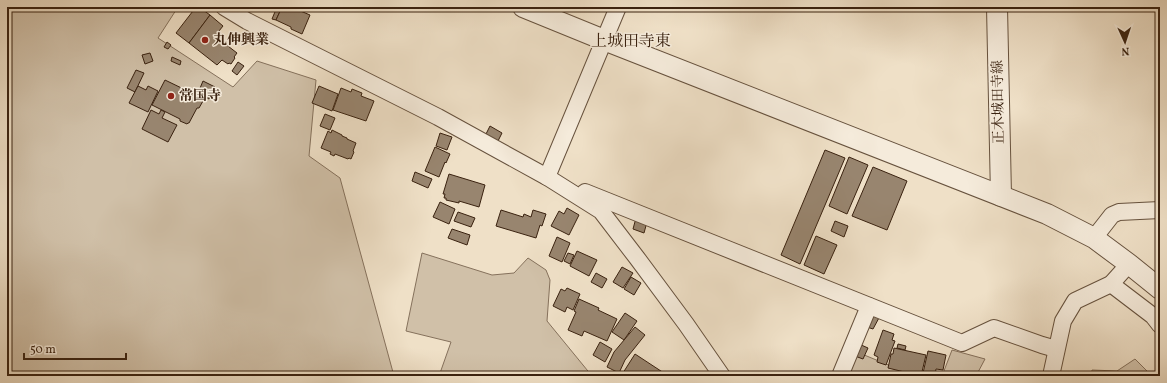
<svg xmlns="http://www.w3.org/2000/svg" width="1167" height="383" font-family="Vollkorn,'Noto Serif JP',serif">
<style>
.green{fill:#d0c0a8;stroke:#85715c}
.building{fill:#98856f;stroke:#3a2210}
.lines{fill:none;stroke-linecap:round;stroke-linejoin:round}
.minor-casing{stroke:#67523e;stroke-width:18}
.tertiary-casing{stroke:#67523e;stroke-width:22}
.minor{stroke:#f5ebdb;stroke-width:16}
.tertiary{stroke:#f5ebdb;stroke-width:20}
.poi-dot{fill:#8f2418;stroke:#f5ebdb;stroke-width:1.5}
.labels{text-anchor:middle;dominant-baseline:central;stroke-width:3;stroke-linejoin:round;paint-order:stroke}
.poi-label{font-size:14px;font-weight:bold;fill:#3a2210;stroke:#f5ebdb;text-anchor:start}
.street-label{font-size:14px;fill:#3a2210;stroke:#f5ebdb}
.quarter-label{font-size:16px;fill:#3a2210;stroke:#f5ebdb}
</style>
<rect width="100%" height="100%" fill="#efe0c7"/>
<filter id="stains"><feTurbulence type="fractalNoise" baseFrequency=".005" numOctaves="4"/><feColorMatrix values="0 0 0 0 .2 0 0 0 0 .09 0 0 0 0 .02 0 0 0 .5 -.17"/></filter>
<radialGradient id="worn" r=".72"><stop offset=".6" stop-color="#630" stop-opacity="0"/><stop offset="1" stop-color="#630" stop-opacity=".3"/></radialGradient>
<g class="green">
<path d="M7 7H178L158 38 233 87 257 61 316 80 309 156 340 178 394 376H7Z"/>
<path d="M422 253 492 275 514 273 528 258 546 270 550 280 547 321 592 376H439L451 342 406 331Z"/>
<path d="M952 350 985 359 976 376H942Z"/>
<path d="M857 352 915 376H847Z"/>
<path d="M1135 359 1148 372 1146 376H1091L1092 370 1117 371Z"/>
</g>
<g class="building">
<path d="M196 7H199L210 15 189 43 176 33Z"/>
<path d="M277 7H282L276 20 272 19Z"/>
<path d="M282 7H291L310 15 302 34 291 29V27L276 20Z"/>
<path d="M434 7H446L444 11Z"/>
<path d="M210 15 223 26 215 36 237 53 234 57 235 58 231 64 229 63 228 64 222 60 217 65 189 43Z"/>
<path d="M167 42 171 45 168 49 164 47Z"/>
<path d="M150 53 153 61 145 64 142 55Z"/>
<path d="M172 57 181 61 180 65 171 61Z"/>
<path d="M238 62 244 66 237 75 232 71Z"/>
<path d="M136 70 144 73 135 92 127 88Z"/>
<path d="M165 80 200 97 199 99 203 101 199 108H197L189 123H188L187 124 180 121V119L152 105Z"/>
<path d="M203 81 215 87 209 99 198 93Z"/>
<path d="M138 86 146 90 148 86 158 91 148 112 129 103Z"/>
<path d="M319 86 338 94 332 111 312 103Z"/>
<path d="M341 88 351 92 352 89 362 93 361 96 374 101 366 121 333 110Z"/>
<path d="M151 110 159 114 161 110 165 112 162 118 177 125 168 142 142 129Z"/>
<path d="M325 114 335 118 330 130 320 126Z"/>
<path d="M490 126 502 133 497 143 485 136Z"/>
<path d="M332 130 342 135V136L347 138V139L356 143 353 151 354 152 351 159 349 158 348 159 335 154 334 156 330 154 331 152 321 148 328 131 331 133Z"/>
<path d="M440 133 452 137 447 150 436 146Z"/>
<path d="M435 147 450 154 446 163 445 162 439 177 425 171Z"/>
<path d="M825 150 845 158 800 264 781 255Z"/>
<path d="M849 157 868 165 847 214 829 206Z"/>
<path d="M873 167 907 181 887 230 852 216Z"/>
<path d="M415 172 432 179 428 188 412 181Z"/>
<path d="M449 174 485 185 479 207 459 201V203L446 200V198H444L445 194H443Z"/>
<path d="M440 202 455 209 449 224 433 217Z"/>
<path d="M567 208 579 215 569 235 551 226 559 211 564 214Z"/>
<path d="M501 210 523 217 524 214 531 217 533 210 546 214 542 226 540 225 536 238 496 226Z"/>
<path d="M458 212 475 218 471 227 454 221Z"/>
<path d="M636 218 647 222 644 233 633 229Z"/>
<path d="M835 221 848 226 844 237 831 231Z"/>
<path d="M452 229 470 235 467 245 448 238Z"/>
<path d="M816 236 837 245 824 274 804 265Z"/>
<path d="M557 237 570 243 562 262 549 256Z"/>
<path d="M577 251 597 260 589 276 570 266Z"/>
<path d="M568 253 574 255 570 264 564 261Z"/>
<path d="M622 267 633 273 623 288 613 282Z"/>
<path d="M596 273 607 279 602 288 591 282Z"/>
<path d="M631 277 641 283 634 295 624 289Z"/>
<path d="M567 288 580 294 573 310 567 307 565 312 553 306 561 289 565 291Z"/>
<path d="M579 299 599 308 598 310 617 319 607 341 584 331 582 336 568 330 576 312 574 311Z"/>
<path d="M625 313 637 321 624 340 612 332Z"/>
<path d="M874 313 880 316 873 329 867 327Z"/>
<path d="M635 327 645 335 625 360 619 373 607 367 614 352Z"/>
<path d="M883 330 894 334 892 340 895 341 886 365 877 362 878 357 874 355Z"/>
<path d="M600 342 612 349 605 362 593 355Z"/>
<path d="M859 344 868 348 863 359 855 356Z"/>
<path d="M898 344 906 346 905 350 897 348Z"/>
<path d="M894 348 926 355 921 376 888 368 891 354H893Z"/>
<path d="M928 351 946 355 943 370 936 369 935 376 923 373Z"/>
<path d="M635 354 667 375 666 376H621Z"/>
</g>
<g class="lines">
<g class="minor-casing">
<g id="minor">
<path d="M224 7 247 21 438 117 547 177 601 211 637 258 686 324 722 376"/>
<path d="M547 177 618 7"/>
<path d="M585 192 962 343 994 328 1042 345 1056 349"/>
<path d="M1094 238 1112 215 1119 212 1160 210"/>
<path d="M1111 284 1153 316 1160 325"/>
<path d="M840 376 869 306"/>
<path d="M1051 376 1063 321 1075 301 1111 284 1129 264"/>
</g>
</g>
<g class="tertiary-casing">
<g id="tertiary">
<path d="M523 7 604 40 1047 214 1094 238 1129 264 1160 289"/>
<path d="M997 7 1001 196"/>
</g>
</g>
<use href="#minor" class="minor"/>
<use href="#tertiary" class="tertiary"/>
</g>
<g class="poi-dot">
<circle cx="205" cy="40" r="4"/>
<circle cx="171" cy="96" r="4"/>
</g>
<g class="labels">
<g class="poi-label">
<text x="213" y="40">丸伸興業</text>
<text x="179" y="96">常国寺</text>
</g>
<g class="street-label">
<text transform="translate(999 102) rotate(-91)">正木城田寺線</text>
</g>
<g class="quarter-label">
<text x="631" y="42">上城田寺東</text>
</g>
</g>
<rect width="1167" height="383" fill="none" stroke="#efe0c7" stroke-width="24"/>
<rect x="8" y="8" width="1151" height="367" fill="none" stroke="#3a2210" stroke-width="2"/>
<rect x="12" y="12" width="1143" height="359" fill="none" stroke="#3a2210"/>
<g transform="translate(1125 42) rotate(177)" stroke="#f5ebdb" stroke-width="3" paint-order="stroke">
<path d="M0-3L7 15L0 10L-7 15Z" fill="#3a2210"/>
<text y="-6" font-size="11" font-weight="bold" text-anchor="middle" fill="#3a2210">N</text>
</g>
<path d="M24 353v6h102v-6" fill="none" stroke="#3a2210" stroke-width="2"/>
<text x="30" y="353" font-size="12" fill="#3a2210" stroke="#f5ebdb" stroke-width="3" paint-order="stroke">50 m</text>
<rect width="100%" height="100%" filter="url(#stains)"/>
<rect width="100%" height="100%" fill="url(#worn)"/>
</svg>
